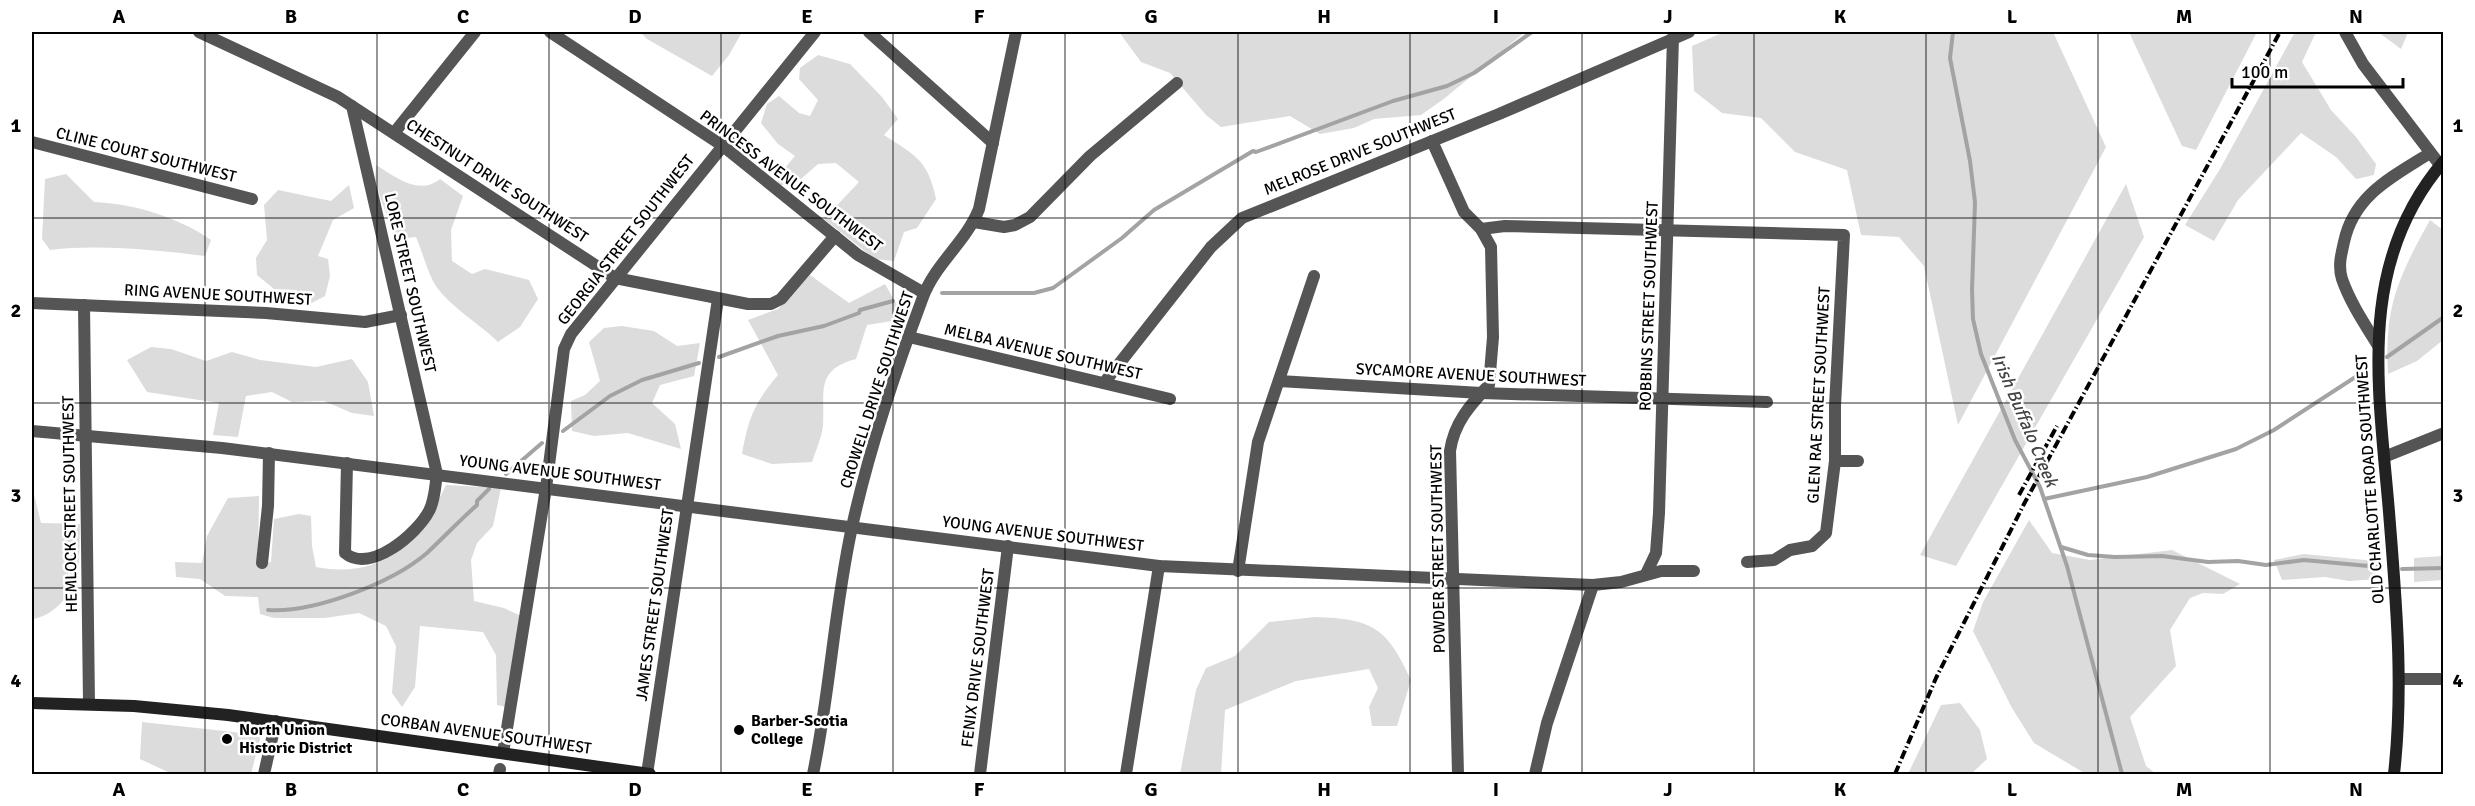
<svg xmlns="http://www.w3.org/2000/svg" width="2475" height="806" font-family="Signika,sans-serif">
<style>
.green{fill:#dcdcdc}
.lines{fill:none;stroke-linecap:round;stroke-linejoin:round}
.stream{stroke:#a3a3a3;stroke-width:4}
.street{stroke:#555;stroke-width:12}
.secondary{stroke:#222;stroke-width:12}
.rail{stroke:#000;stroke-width:4;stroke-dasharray:9 3 1.5 3;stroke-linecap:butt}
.grid{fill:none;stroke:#000;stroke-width:1.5;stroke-opacity:0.55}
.poi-dot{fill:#000;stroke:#fff;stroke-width:2}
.labels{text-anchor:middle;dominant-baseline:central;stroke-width:5;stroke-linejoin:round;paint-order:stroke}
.street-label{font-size:16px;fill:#000;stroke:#fff}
.poi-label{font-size:16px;font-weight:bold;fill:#000;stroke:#fff;text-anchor:start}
.water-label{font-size:18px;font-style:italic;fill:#444;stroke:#fff}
.neatline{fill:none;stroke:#000;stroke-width:2}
.grid-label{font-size:20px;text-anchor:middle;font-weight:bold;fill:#000}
</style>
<rect width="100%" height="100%" fill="#fff"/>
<g class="green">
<path d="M640 32H742L729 55 712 76 647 39Z"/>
<path d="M1119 32H1525L1445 98 1421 115 1374 119 1354 128 1320 134 1290 116 1221 127 1206 115 1170 73 1141 62Z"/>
<path d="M1724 32H2053L2106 147 1958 425 1924 266 1899 237 1861 235 1847 170 1795 152 1761 118 1722 113 1694 91 1692 46Z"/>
<path d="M2129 32H2257L2196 150 2182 146Z"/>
<path d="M2295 32H2316L2302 62 2331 110 2356 137 2376 164 2374 175 2356 179 2336 157 2301 133 2238 200 2214 241 2185 225 2220 169Z"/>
<path d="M2378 32H2405L2407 35 2401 49Z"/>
<path d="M818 55 850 64 882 97 898 119 884 135C916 156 928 160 936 199L917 228 904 232 894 261 875 259 824 219 859 182 836 163 818 164 794 185H779L777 177 795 156 778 144 761 123 767 104 779 96 799 113 810 116 818 100 799 79 800 68Z"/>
<path d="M376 165C395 177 419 196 440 179L463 196 451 230 452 261 472 274 485 269 529 280 538 299 520 327 498 342C478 322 446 305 433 281 426 267 422 251 416 237L395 239 375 182Z"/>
<path d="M66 174 94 202C135 204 178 217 211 240L205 256C158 250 97 244 50 250L42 239 45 179Z"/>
<path d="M2126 184 2144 237 1956 566 1920 555Z"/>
<path d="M349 185 354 208 333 220 318 256 328 259 330 276 325 296 306 306 297 290 274 289 257 275 256 258 267 240 264 205 278 190 331 201Z"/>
<path d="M2430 220 2443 230V340L2417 361 2388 374C2384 307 2398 278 2430 220Z"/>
<path d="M810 275 849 303 885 284 905 319 867 325 856 359C815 370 825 391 823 425 822 437 816 450 812 462L772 464 742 454C748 419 755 402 778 375L748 320 778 309Z"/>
<path d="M622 326 654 331 677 346 700 343 694 376 660 385 652 403 675 424 681 449 628 433 594 436 572 431 571 401 585 395 600 381 589 342 604 328Z"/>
<path d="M151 347 171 349 206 361 232 352 260 360 316 367 352 359 368 382 374 416 352 413 324 401 292 402 272 392 246 396 238 437 213 435 219 403 147 392 127 360Z"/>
<path d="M446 485 501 488 493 526 477 543 471 560 474 601 504 608 521 616 506 707 497 705 496 655 483 632 420 626 415 687 402 707 392 693 396 646 386 626 359 613 325 618H274L260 614 258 597 225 596 200 579 176 577 175 562 202 563 207 536 228 498 259 496 258 564 271 562 274 519 299 514 311 516 312 546 316 567C384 580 420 541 446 485Z"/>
<path d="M32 486 41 523 80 524C79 541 81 565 75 581 68 599 51 617 32 619Z"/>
<path d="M2029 520 2052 553 2090 560 2172 550 2240 584 2223 594 2203 593 2190 598 2170 630 2176 666 2130 717 2146 766 2156 774H2086L2034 743 2012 708 1973 631 1983 602Z"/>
<path d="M2304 554 2375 561 2377 579 2349 581 2325 577 2282 580 2274 560Z"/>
<path d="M2443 556V580L2414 582V558Z"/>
<path d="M1315 617C1372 619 1387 627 1411 680L1397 726H1372L1369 707 1378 688 1369 669 1296 681 1225 710 1221 774H1180L1196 690 1206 668 1235 656 1269 622Z"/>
<path d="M1960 703 1980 730 1987 759 1971 774H1908L1941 705Z"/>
<path d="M142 722 261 735 251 774H168V772L140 759Z"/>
</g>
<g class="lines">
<g class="stream">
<path d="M1953 32 1950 58 1970 161 1975 202 1972 290 1973 319 1981 354 2015 440 2040 487 2067 566 2122 774"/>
<path d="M942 293H1034L1053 288 1122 238 1154 210 1253 151 1256 152 1393 101 1447 86 1474 73 1532 32"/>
<path d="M719 357 778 336 824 326 859 313 860 310 893 301"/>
<path d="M2387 357 2444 317"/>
<path d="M563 431 610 396 642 380 699 363"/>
<path d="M506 474 542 443"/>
<path d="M2044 499 2147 477 2236 449 2274 430 2357 376"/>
<path d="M2061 547 2088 555 2115 557 2162 556 2208 562 2238 561 2266 565 2304 560 2379 567"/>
<path d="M2402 569 2444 568"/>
<path d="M268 610C314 613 392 583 427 553 444 537 460 520 477 505V501L489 489"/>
</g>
<g class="street">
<path d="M199 32 338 97 615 278 748 304H771L781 299 835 236"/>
<path d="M550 32 723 146 858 255 924 293"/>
<path d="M869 32 993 143"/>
<path d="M2345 32 2363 64 2440 165"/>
<path d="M394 133 475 32"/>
<path d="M1432 141 1464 212 1481 229 1491 247 1493 337 1489 385C1470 405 1454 423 1450 451L1458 774"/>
<path d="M32 142 252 199"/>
<path d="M974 222 1004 227 1015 225 1030 217 1090 156 1177 83"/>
<path d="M1481 229 1505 226 1844 235 1835 406V461L1826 533 1812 546 1790 550 1774 560 1747 562"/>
<path d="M32 303 266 313 365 322 401 315"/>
<path d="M84 305 89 703"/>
<path d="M909 337 1170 399"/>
<path d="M2377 344C2364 323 2350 302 2342 279 2338 266 2341 255 2344 242 2354 195 2392 177 2430 153"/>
<path d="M1279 381 1481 393 1767 402"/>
<path d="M1104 383 1211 247 1242 218 1499 114 1689 32"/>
<path d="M32 431 222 448 1159 566 1593 585 1621 582 1661 571H1694"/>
<path d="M2384 457 2444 433"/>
<path d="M1835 461H1858"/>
<path d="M347 463 345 553C370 574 417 534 429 511 435 500 435 486 437 474L352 106"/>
<path d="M262 563 268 506 269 453"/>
<path d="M1238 571 1258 442 1314 276"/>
<path d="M1646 574 1656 553 1659 513 1673 37"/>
<path d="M2401 679H2444"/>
<path d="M503 753 546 488 564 349 571 334 815 32"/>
<path d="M264 774 276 721"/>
<path d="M499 774 500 769"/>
<path d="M647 774 718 299"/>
<path d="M813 774C830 693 834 609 852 527 869 449 895 372 923 297 935 264 966 242 979 209L1016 32"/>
<path d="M980 774 1008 546"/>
<path d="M1126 774 1159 566"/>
<path d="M1535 774 1547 723 1593 585"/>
</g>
<g class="secondary">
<path d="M32 703 134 706 228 715 650 774"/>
<path d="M2394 774C2404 685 2396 601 2389 512 2379 390 2355 264 2444 161"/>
</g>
<g class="rail">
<path d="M2019 495 2057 426"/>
<path d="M1895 774 1936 678 2024 504 2280 32"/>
</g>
</g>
<path class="grid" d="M205 32V774M377 32V774M549 32V774M721 32V774M893 32V774M1065 32V774M1238 32V774M1410 32V774M1582 32V774M1754 32V774M1926 32V774M2098 32V774M2270 32V774M32 218H2444M32 403H2444M32 588H2444"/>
<g class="poi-dot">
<circle cx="739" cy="730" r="6"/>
<circle cx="227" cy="739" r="6"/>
</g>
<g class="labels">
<g class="street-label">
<text transform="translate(1360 152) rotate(-22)">MELROSE DRIVE SOUTHWEST</text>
<text transform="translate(146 155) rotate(14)">CLINE COURT SOUTHWEST</text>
<text transform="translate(497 181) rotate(33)">CHESTNUT DRIVE SOUTHWEST</text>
<text transform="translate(791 181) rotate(37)">PRINCESS AVENUE SOUTHWEST</text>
<text transform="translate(626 240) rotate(-52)">GEORGIA STREET SOUTHWEST</text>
<text transform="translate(410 283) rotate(77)">LORE STREET SOUTHWEST</text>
<text transform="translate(218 295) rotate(3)">RING AVENUE SOUTHWEST</text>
<text transform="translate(1649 306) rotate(-88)">ROBBINS STREET SOUTHWEST</text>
<text transform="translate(1043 352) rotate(13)">MELBA AVENUE SOUTHWEST</text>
<text transform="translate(1471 375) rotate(3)">SYCAMORE AVENUE SOUTHWEST</text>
<text transform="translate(877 390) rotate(-72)">CROWELL DRIVE SOUTHWEST</text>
<text transform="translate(1819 395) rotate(-87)">GLEN RAE STREET SOUTHWEST</text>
<text transform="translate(560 473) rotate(7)">YOUNG AVENUE SOUTHWEST</text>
<text transform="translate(2370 479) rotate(-94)">OLD CHARLOTTE ROAD SOUTHWEST</text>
<text transform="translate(70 504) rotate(-91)">HEMLOCK STREET SOUTHWEST</text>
<text transform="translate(1043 534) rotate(7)">YOUNG AVENUE SOUTHWEST</text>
<text transform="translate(1438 549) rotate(-91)">POWDER STREET SOUTHWEST</text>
<text transform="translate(655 605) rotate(-82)">JAMES STREET SOUTHWEST</text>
<text transform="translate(978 658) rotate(-83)">FENIX DRIVE SOUTHWEST</text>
<text transform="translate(486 734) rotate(8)">CORBAN AVENUE SOUTHWEST</text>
</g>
<g class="poi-label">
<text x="751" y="721">Barber-Scotia<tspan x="751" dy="18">College</tspan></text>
<text x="239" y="730">North Union<tspan x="239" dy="18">Historic District</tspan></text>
</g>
<g class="water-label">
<text transform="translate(2025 420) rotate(67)">Irish Buffalo Creek</text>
</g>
</g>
<rect width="2475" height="806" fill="none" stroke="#ffffff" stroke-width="66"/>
<path d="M2232 78v9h171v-9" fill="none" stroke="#000000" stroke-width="3"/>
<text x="2241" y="78" font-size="18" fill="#000000" stroke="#ffffff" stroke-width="4.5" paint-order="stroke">100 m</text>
<rect x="33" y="33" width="2409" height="740" class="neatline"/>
<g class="grid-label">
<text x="119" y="23">A</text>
<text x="291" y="23">B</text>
<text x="463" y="23">C</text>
<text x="635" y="23">D</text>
<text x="807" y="23">E</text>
<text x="979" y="23">F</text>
<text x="1151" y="23">G</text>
<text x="1324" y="23">H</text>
<text x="1496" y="23">I</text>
<text x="1668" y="23">J</text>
<text x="1840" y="23">K</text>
<text x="2012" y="23">L</text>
<text x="2184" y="23">M</text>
<text x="2356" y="23">N</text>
<text x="16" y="132">1</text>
<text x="2458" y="132">1</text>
<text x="16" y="317">2</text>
<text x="2458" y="317">2</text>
<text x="16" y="502">3</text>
<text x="2458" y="502">3</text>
<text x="16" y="687">4</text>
<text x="2458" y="687">4</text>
<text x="119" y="796">A</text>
<text x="291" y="796">B</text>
<text x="463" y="796">C</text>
<text x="635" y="796">D</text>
<text x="807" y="796">E</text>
<text x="979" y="796">F</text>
<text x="1151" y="796">G</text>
<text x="1324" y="796">H</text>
<text x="1496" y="796">I</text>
<text x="1668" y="796">J</text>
<text x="1840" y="796">K</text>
<text x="2012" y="796">L</text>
<text x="2184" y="796">M</text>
<text x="2356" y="796">N</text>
</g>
</svg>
